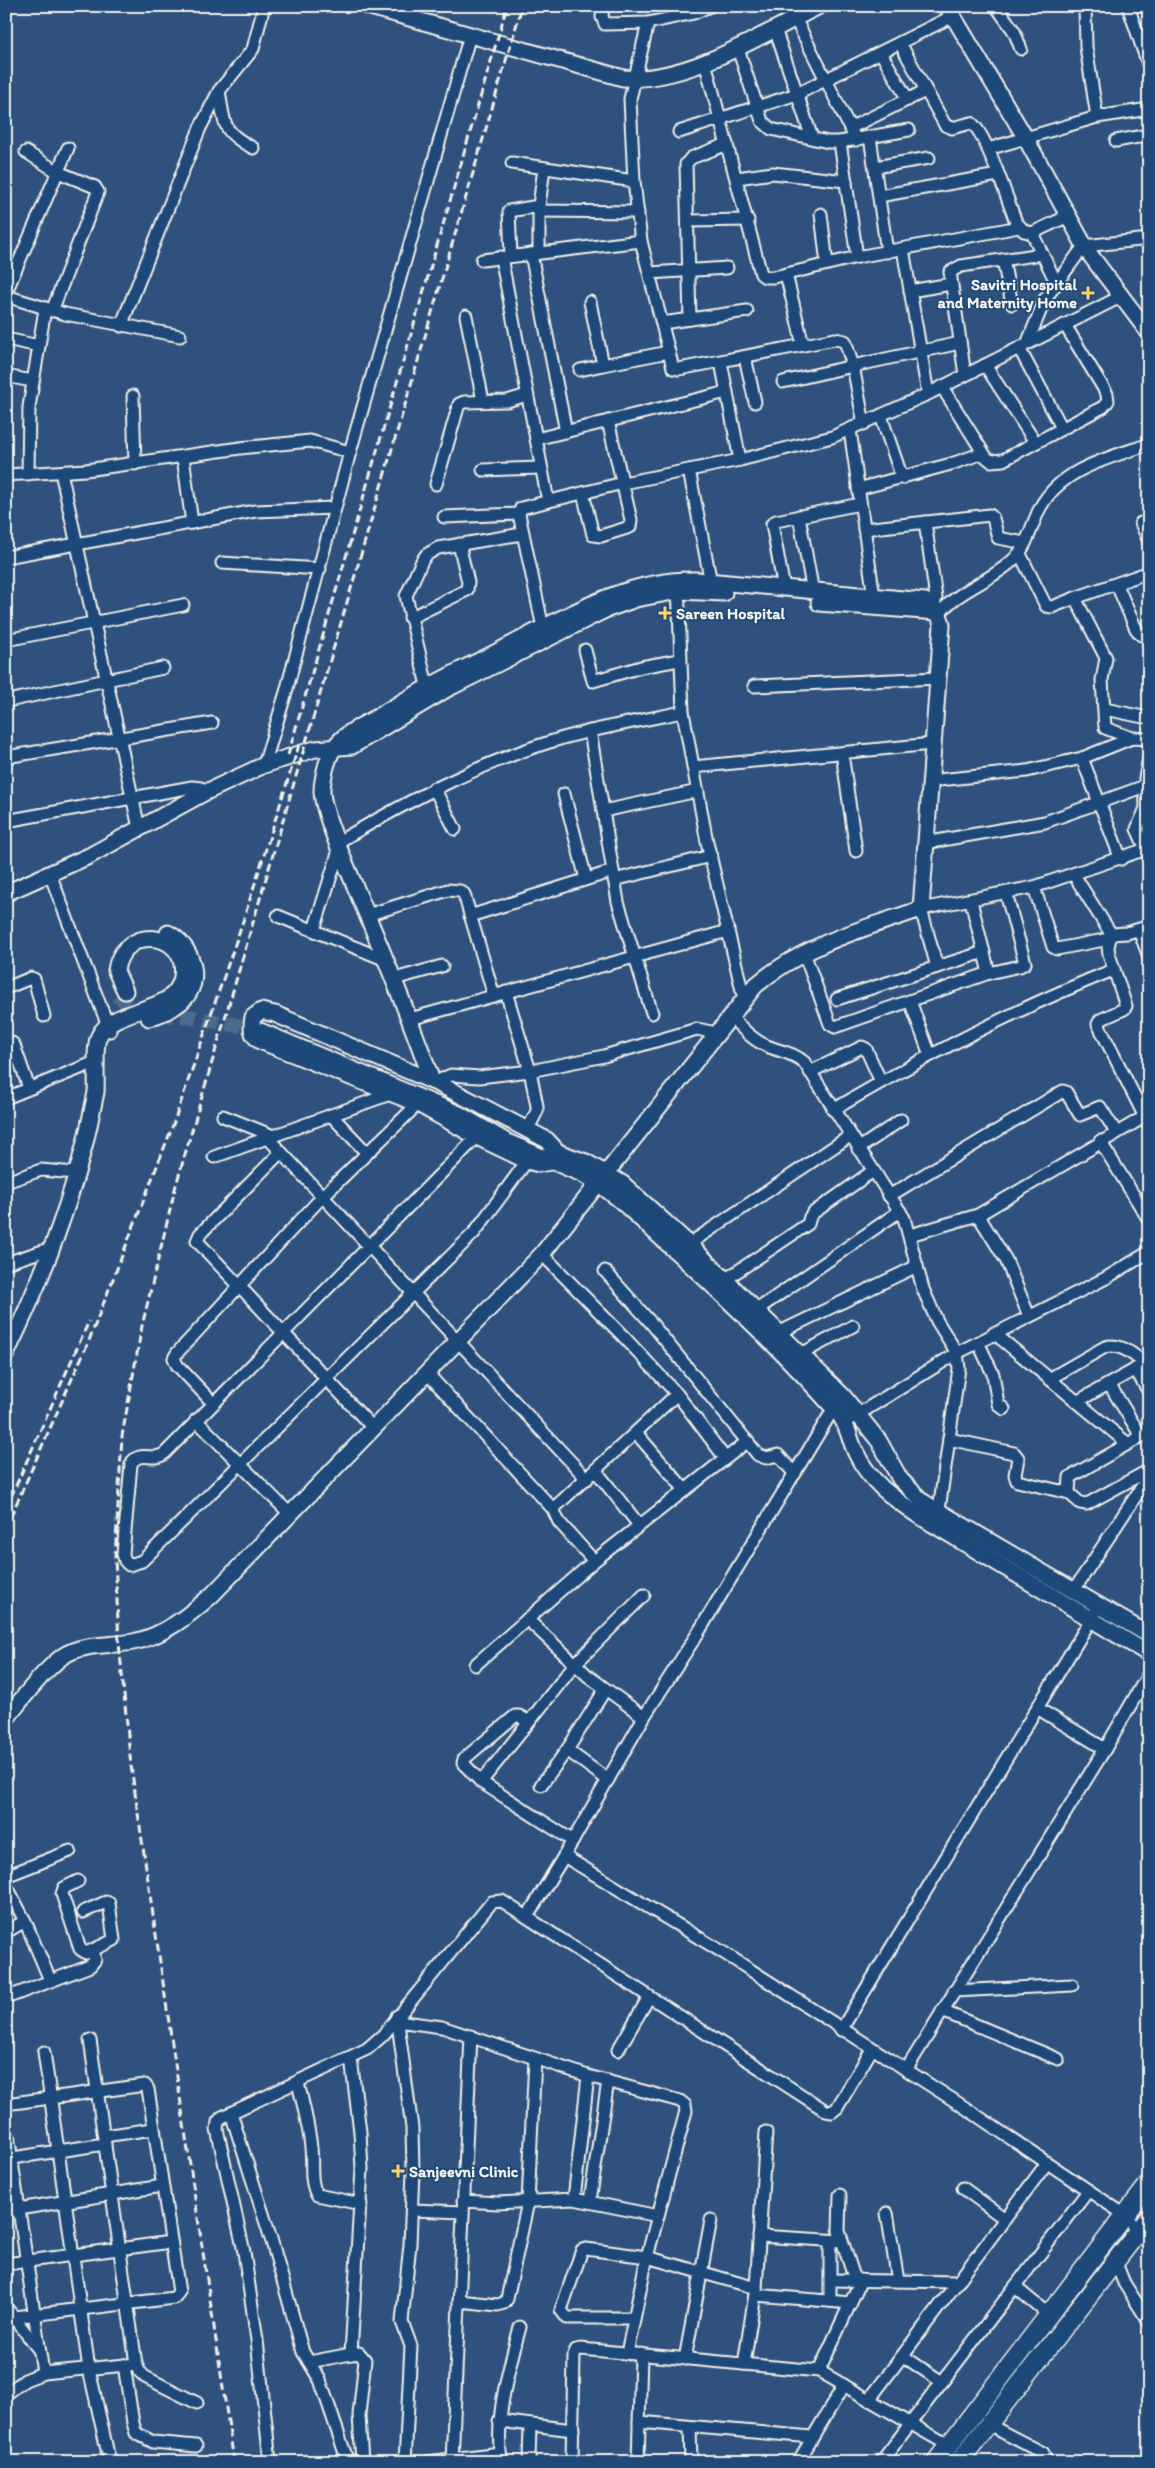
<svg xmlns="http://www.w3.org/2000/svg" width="1155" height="2468" font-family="Itim,sans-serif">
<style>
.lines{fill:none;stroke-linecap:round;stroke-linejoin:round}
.secondary-tunnel{stroke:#4c6a8d;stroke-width:15;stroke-dasharray:15 8;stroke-linecap:butt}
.street-casing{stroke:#f4f1e8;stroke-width:15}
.secondary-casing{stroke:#f4f1e8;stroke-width:19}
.primary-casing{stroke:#f4f1e8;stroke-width:21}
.street{stroke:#1f4a7a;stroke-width:11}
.secondary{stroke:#1f4a7a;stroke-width:15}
.primary{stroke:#1f4a7a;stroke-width:18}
.rail{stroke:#f4f1e8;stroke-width:3;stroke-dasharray:8 4;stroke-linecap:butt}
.poi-dot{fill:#ffd166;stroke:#1f4a7a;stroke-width:2}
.labels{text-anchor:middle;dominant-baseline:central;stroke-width:4;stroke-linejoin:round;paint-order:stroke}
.poi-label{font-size:16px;font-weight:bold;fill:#f4f1e8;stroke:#1f4a7a;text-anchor:start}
</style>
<rect width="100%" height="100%" fill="#2e527d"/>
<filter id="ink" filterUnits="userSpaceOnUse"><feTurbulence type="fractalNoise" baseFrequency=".02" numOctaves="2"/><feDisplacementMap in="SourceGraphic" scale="10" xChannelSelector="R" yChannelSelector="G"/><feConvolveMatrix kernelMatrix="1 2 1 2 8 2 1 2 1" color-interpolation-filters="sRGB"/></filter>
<g filter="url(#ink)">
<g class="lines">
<path class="secondary-tunnel" d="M117 995C140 1016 167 1014 196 1018 218 1022 239 1025 260 1031"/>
<g class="street-casing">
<g id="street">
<path d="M603 6 602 17 605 24 648 23"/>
<path d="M710 6 694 13 648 23 630 99 634 181 641 241 673 368 679 369 835 339 845 341 853 366 960 343"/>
<path d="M996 6 1014 31 1021 49"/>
<path d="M1085 6 1086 47 1097 117"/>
<path d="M1128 6 1149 67"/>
<path d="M795 18 856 140"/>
<path d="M412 19 416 6"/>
<path d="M775 29 812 138"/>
<path d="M900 43 945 125 952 128 971 123C985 130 1009 204 1016 222L1024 231 1032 233 1056 282"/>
<path d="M737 46 762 121 771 129 828 142H840L909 130"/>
<path d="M881 53 908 100"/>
<path d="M705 62 761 274 765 277H774L857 257 1019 227"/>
<path d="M219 91C225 125 221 131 253 148"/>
<path d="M850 128 925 91"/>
<path d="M679 132 797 94 953 16"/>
<path d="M870 137 887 252"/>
<path d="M1116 141 1149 135"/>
<path d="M840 142 857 257"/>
<path d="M988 149 1097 117 1149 109"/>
<path d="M26 152 58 172 95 187 98 192 52 311"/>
<path d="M512 163 634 181"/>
<path d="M875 167 929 158"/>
<path d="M737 178 773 173 846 181"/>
<path d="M879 196 998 175"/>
<path d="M539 211 638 212"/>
<path d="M821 214 827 264"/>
<path d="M688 221 748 220"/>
<path d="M1032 233 1068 216"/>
<path d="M903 249 928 394"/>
<path d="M539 253V206L544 168"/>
<path d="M531 254 566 432"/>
<path d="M511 256 509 211 539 206"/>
<path d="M501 257 548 501"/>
<path d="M482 260 641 241"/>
<path d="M1003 260 1012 304"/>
<path d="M650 273 727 268"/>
<path d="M786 274 803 345"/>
<path d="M910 291 951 284"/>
<path d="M6 292 68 148"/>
<path d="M6 296 65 314 180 336"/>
<path d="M590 302 603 365 668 352"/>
<path d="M466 316 483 401"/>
<path d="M690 319 686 164 691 158 727 144"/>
<path d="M662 323 747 311"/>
<path d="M121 326 200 128 219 91 253 49 264 6"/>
<path d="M6 339 39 346"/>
<path d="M1027 344 1045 299 1084 246 1149 239"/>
<path d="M1019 348 1062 428"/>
<path d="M745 357 755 402"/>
<path d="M721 362 740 460"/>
<path d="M985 365 1035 442"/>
<path d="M580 370 603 365"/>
<path d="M965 375 950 272 961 266 1042 254"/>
<path d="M6 376 32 381"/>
<path d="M783 382 853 366 864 424"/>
<path d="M942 387 986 457 991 461 1003 460 1103 407 1108 401 1107 394 1065 325"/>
<path d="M133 396 135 464"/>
<path d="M881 416 902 478"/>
<path d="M850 430 875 604"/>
<path d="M536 439 727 392"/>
<path d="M183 457 192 523"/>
<path d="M483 470 541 468"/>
<path d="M689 470 712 588"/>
<path d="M61 472 139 828"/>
<path d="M28 474 29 407 45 309"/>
<path d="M6 475 86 470 240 448 310 441 350 452"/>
<path d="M436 484 459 404 464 402 507 401 527 395"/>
<path d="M858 489 951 464 983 453"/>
<path d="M583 493 593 535 601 536 630 527 631 520 608 421"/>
<path d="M799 516 813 592"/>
<path d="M444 517 519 514"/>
<path d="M925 522 936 598 932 612"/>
<path d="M1141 523 1149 542"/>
<path d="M864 529 990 515 993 518 998 538 1025 543"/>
<path d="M1020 554 1046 606 1052 607 1075 598 1106 658 1102 680 1105 728 1132 738"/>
<path d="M6 557 255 511 335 508"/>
<path d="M222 563 320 569"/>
<path d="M678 585 683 712 707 842 744 999"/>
<path d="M1117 585 1136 629 1141 635"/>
<path d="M784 589 772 524 776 521 860 504"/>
<path d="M1075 598 1149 572"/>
<path d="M939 615C954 592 991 581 1012 561 1027 548 1031 526 1040 508 1061 468 1110 458 1149 444"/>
<path d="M410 618 467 590 468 582 459 544"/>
<path d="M543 628 519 514 521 508 623 483 740 460 832 437 928 394 1120 297"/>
<path d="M6 640 183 605"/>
<path d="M585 650 593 681 641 667 679 660"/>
<path d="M427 686 406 596 422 561 426 555 438 548 522 534"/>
<path d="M754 686 938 678"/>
<path d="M8 701 163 668"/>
<path d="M1105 709 1143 717"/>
<path d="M590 731 618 902 652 1013"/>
<path d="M842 753 856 851"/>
<path d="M6 757 212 723"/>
<path d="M1082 758 1121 859"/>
<path d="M264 765 286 692 350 452 470 35"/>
<path d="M693 767 932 744"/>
<path d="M929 781 1027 771 1082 758 1132 738 1149 739"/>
<path d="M434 788 455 829"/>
<path d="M564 794 586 879"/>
<path d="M603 811 698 791"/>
<path d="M6 821 192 787 201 788 204 793"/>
<path d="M338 842C410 800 483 761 563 738 602 727 643 720 683 712"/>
<path d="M925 843 1045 822 1145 786"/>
<path d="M1146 849 1137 829 1146 808 1145 778 1149 758"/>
<path d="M50 874 110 1031"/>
<path d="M1074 875 1111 934 1108 947 1109 954 1126 1006 1124 1009 1100 1020 1098 1024 1149 1125"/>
<path d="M614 880 711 856"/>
<path d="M1034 887 1053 947 1057 949 1109 939"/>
<path d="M971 901 989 973 1020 966 1025 963 1006 893"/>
<path d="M367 915 448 890 460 891 464 894 494 996"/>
<path d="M278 916 386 960"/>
<path d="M470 916 613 871"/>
<path d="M314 930 340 847"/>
<path d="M1139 930 1149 957"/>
<path d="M1111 934 1127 933 1149 926"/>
<path d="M804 953 830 1024 835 1027 989 973"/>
<path d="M937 967 921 909 1034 887 1149 848"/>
<path d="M394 979 442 966"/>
<path d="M6 988 31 978 34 979 44 1016"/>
<path d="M506 992 530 1071 537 1106V1111L527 1131"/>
<path d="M837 999 984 952"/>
<path d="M910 1001 930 1055"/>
<path d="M730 1016C741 1027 752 1040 767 1046 781 1052 792 1052 804 1062L904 1218 923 1289 937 1321 957 1353 959 1368 938 1517"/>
<path d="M410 1019 728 931"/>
<path d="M6 1043H12L14 1045 29 1088"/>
<path d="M810 1072 862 1047 866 1049 881 1082"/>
<path d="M439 1084 442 1079 451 1075 479 1077 530 1071 604 1056 697 1029 716 1033"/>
<path d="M6 1098 98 1061"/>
<path d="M833 1110C923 1057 1016 1009 1113 970"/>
<path d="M331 1115 367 1153"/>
<path d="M223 1116 271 1135"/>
<path d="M267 1137 587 1479"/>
<path d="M477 1137 165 1453C154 1463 139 1449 131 1464L123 1554 125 1561 129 1565 142 1561 474 1233 527 1161"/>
<path d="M1100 1141 1149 1220"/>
<path d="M858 1149 901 1120"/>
<path d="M281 1152 200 1234 197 1241 373 1428"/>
<path d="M214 1157 393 1093"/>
<path d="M6 1182 41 1170 75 1173"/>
<path d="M889 1196 1063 1091 1066 1092 1080 1115 1100 1107 1116 1132"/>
<path d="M978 1215 1006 1260 1029 1316"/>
<path d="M910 1235 978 1215 1144 1117"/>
<path d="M689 1244 850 1136"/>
<path d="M6 1263 52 1248"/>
<path d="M605 1271 652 1324 758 1455 766 1458 778 1455 795 1474"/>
<path d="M726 1279 808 1224 810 1217 813 1213 873 1171"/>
<path d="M758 1309 900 1211"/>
<path d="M780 1332 917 1266"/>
<path d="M994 1333 1127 1443"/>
<path d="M978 1342 993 1374 998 1404 1004 1409"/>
<path d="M801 1354 853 1326"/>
<path d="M1135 1369 1149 1392"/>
<path d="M427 1373 553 1509 677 1394 624 1337 542 1254"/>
<path d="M1049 1379 1105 1347C1122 1342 1136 1357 1149 1367"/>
<path d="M1109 1384 1141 1436"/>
<path d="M677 1394 725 1458"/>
<path d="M1078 1401 1145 1364"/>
<path d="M213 1403 177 1365 174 1358 177 1353 323 1196 418 1104"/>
<path d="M852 1418 957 1353 1106 1278 1149 1252"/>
<path d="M196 1420 290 1514"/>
<path d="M637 1434 685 1490"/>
<path d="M949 1439 1014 1453 1018 1458 1015 1475 1017 1481 1069 1493 1080 1503 1087 1504 1149 1470"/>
<path d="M596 1471 639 1525"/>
<path d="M1069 1493 1070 1477 1149 1432"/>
<path d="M553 1509 559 1522 594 1561"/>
<path d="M1074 1590 1149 1476"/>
<path d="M527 1619 588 1676 644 1717"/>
<path d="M475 1665 594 1561 748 1441"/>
<path d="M1037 1708 1105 1749"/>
<path d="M567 1750 608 1780"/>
<path d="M481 1782 529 1722"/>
<path d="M541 1785 567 1750 605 1690"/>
<path d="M573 1841 481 1782 463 1763 464 1759 515 1716H519L529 1722 575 1664 644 1595"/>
<path d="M564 1856 724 1953 958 2103 1125 2215 1139 2232"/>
<path d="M6 1876 70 1851"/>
<path d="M78 1881 64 1888 62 1894 80 1949 86 1953 114 1940 109 1903 106 1902 83 1912"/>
<path d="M6 1885 25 1921 50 1980"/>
<path d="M527 1917 564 1856 644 1717 698 1633 837 1403"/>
<path d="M6 1932 25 1921"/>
<path d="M954 1991 1072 1985"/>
<path d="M6 1998 90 1966 95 1960 93 1950"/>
<path d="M942 2011 1058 2059"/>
<path d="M397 2016 412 2128 413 2172 410 2244 402 2322 411 2346 405 2462"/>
<path d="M397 2021 442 2027 588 2076 680 2101 685 2105 686 2111 647 2257 627 2353"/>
<path d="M841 2030 1095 1613"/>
<path d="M618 2050 649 1997"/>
<path d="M44 2052 89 2369 108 2454 112 2462"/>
<path d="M351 2058 360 2132 362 2169 351 2354 359 2353 365 2360 359 2415 362 2462"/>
<path d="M906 2070 1105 1749 1149 1673"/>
<path d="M588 2076 574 2199 658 2216"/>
<path d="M298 2083C303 2104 309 2126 311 2148 313 2164 309 2181 317 2195L361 2204"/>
<path d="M6 2104 145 2085 148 2089 179 2292 174 2298 14 2317"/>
<path d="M231 2113 272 2242 303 2352 320 2380 348 2462"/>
<path d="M6 2121 43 2373"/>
<path d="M104 2136 153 2129"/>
<path d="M6 2159 105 2144"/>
<path d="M963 2188 1005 2219"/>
<path d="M840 2195 839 2231 855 2280"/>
<path d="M463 2201 498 2203 574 2199"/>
<path d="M590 2201 608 2081"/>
<path d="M412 2210 463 2212"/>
<path d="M6 2211 162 2186"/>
<path d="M887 2213 898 2281"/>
<path d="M759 2236 841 2241"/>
<path d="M830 2242V2301"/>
<path d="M1116 2263 1124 2283 1149 2322"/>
<path d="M6 2264 171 2242"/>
<path d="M831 2280 958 2282"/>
<path d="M1015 2287 1049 2315"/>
<path d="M755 2295 851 2303"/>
<path d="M459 2301 498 2305 504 2303 507 2299 528 2202 535 2059"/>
<path d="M6 2307 39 2350"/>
<path d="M634 2318H567L561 2310 582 2250 586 2249 647 2257 756 2288"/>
<path d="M903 2356 942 2382"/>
<path d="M685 2359 711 2220"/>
<path d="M309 2362 351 2354"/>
<path d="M136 2364 139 2371 145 2377 197 2403"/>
<path d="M744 2364 756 2288 766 2132"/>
<path d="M124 2365 133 2423 136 2433 153 2442 196 2446"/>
<path d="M819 2371 861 2280"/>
<path d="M6 2394 25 2380 43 2373 136 2364 90 2040"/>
<path d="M869 2400 1047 2163"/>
<path d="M499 2421 573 2430"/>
<path d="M639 2422 812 2437"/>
<path d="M987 2424 1043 2453 1047 2462"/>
<path d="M690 2427 691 2462"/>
<path d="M270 2462 257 2340 244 2252 217 2129 218 2122 222 2117 367 2049 383 2035 492 1902 502 1901 826 2111 832 2112 837 2108 872 2049"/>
<path d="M427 2462 500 2453"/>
<path d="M452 2462 471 2036"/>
<path d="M501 2462C495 2415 508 2372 520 2327"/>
<path d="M529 2462 530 2425"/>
<path d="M572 2462 574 2355 576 2350 581 2349 819 2371 948 2445"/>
<path d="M638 2462 641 2354"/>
<path d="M798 2462 844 2385"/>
<path d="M881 2462 1088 2191"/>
</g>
</g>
<g class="secondary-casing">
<g id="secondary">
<path d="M367 6 623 78C688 83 762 34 819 6"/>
<path d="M947 6 1025 137 1088 252 1149 333"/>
<path d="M819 603 937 612"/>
<path d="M6 893 89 856 204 793 264 765 315 749 352 746 445 690 605 610 636 599 678 591 724 593"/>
<path d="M261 1011 275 1014 439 1084 547 1140 558 1152 556 1161 539 1164 527 1161 477 1137 418 1104 260 1041C251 1035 251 1028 253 1017Z"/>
<path d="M149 1018C160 1014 172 1010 181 1002 205 982 192 945 168 933"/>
<path d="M260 1031 459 1114 507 1142 582 1174 598 1183 620 1200C694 1268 770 1336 837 1412 847 1422 850 1441 856 1453 869 1481 892 1497 916 1514L1149 1654"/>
<path d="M552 1150 586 1162 623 1184 689 1244 843 1396 879 1441 900 1479 923 1502 1149 1635"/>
<path d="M6 1354C41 1282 71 1204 89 1126 91 1115 94 1103 96 1092 97 1080 94 1045 99 1036 115 1004 175 1016 182 977 189 930 122 924 116 971L125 991"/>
<path d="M6 1719C22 1699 42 1672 63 1656 82 1643 111 1646 133 1642 164 1636 189 1615 212 1595L542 1254 755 986C802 945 863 929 921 909L942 625C940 614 935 606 925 601L696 580C622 578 555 623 491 655 451 674 414 694 377 717 362 726 344 733 334 748 327 758 322 780 322 792 324 818 349 871 359 896 385 957 410 1018 432 1081"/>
</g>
</g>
<g class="primary-casing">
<g id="primary">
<path d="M936 2462 1149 2184"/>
<path d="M959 2462 1149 2218"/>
</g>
</g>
<use href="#street" class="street"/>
<use href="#secondary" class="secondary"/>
<use href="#primary" class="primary"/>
<g class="rail">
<path d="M288 755 507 6"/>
<path d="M6 1508 89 1321"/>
<path d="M6 1527 88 1343 173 1125 243 921 299 745"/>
<path d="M234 2462 131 1766 119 1643 115 1558 122 1436 142 1326 176 1185 522 6"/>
</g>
</g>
</g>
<g class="poi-dot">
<path d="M1085.5 285.5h5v5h5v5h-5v5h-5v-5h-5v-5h5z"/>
<path d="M662.5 605.5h5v5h5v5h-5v5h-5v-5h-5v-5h5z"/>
<path d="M395.5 2163.5h5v5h5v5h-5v5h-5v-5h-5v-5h5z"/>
</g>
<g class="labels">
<g class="poi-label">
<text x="1077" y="284" text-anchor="end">Savitri Hospital<tspan x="1077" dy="18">and Maternity Home</tspan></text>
<text x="676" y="613">Sareen Hospital</text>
<text x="409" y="2171">Sanjeevni Clinic</text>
</g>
</g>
<rect width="1155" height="2468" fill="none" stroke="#1f4a7a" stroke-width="25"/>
<rect x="12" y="12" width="1130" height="2443" fill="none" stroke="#f4f1e8" stroke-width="2" filter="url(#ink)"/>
</svg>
